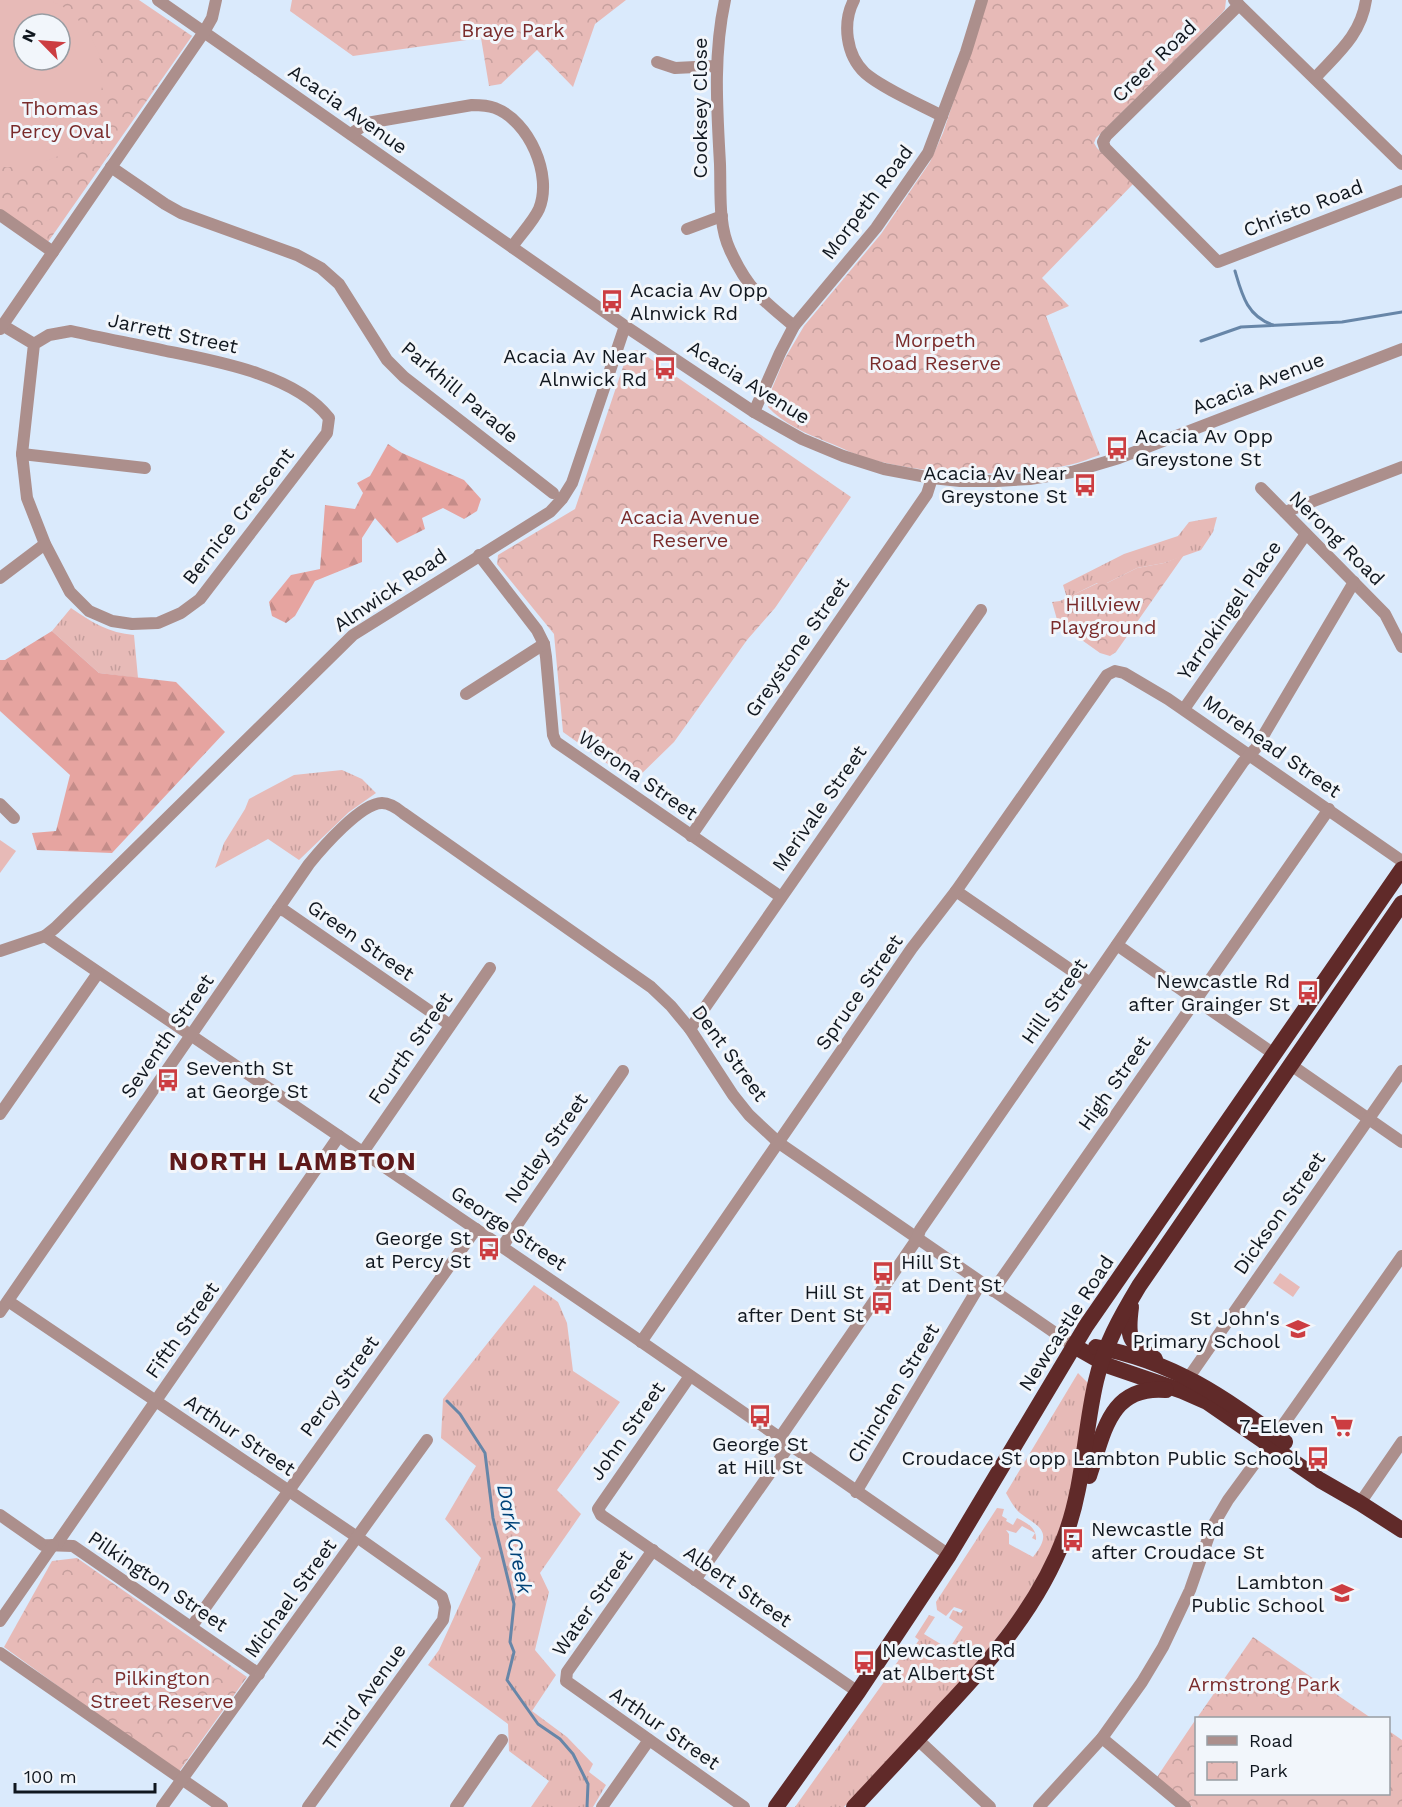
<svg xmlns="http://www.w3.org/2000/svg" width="1402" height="1807" font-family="'Work Sans',sans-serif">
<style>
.grass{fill:url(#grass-tufts)}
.forest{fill:url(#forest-firs)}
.park{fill:url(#park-crowns);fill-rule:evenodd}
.pitch{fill:#e7bab7;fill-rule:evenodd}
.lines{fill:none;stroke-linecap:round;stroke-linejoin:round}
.stream{stroke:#6786a8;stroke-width:3}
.minor{stroke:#ac8f8c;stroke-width:12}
.highway{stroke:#602a29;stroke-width:16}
.labels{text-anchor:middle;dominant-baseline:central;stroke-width:6;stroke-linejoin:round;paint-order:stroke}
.park-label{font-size:20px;fill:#792b2b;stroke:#f2f6fb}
.street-label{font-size:20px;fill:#10171f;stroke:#f2f6fb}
.poi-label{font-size:20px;fill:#10171f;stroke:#f2f6fb;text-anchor:end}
.water-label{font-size:21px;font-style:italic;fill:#004379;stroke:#f2f6fb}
.district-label{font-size:26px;font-weight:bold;letter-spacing:1.5px;fill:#5e191a;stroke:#f2f6fb}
</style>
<defs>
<pattern id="grass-tufts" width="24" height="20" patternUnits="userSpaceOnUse" patternTransform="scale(1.5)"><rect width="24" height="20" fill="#e7bab7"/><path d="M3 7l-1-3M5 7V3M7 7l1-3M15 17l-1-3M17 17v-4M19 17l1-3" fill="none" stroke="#c59f9d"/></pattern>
<pattern id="forest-firs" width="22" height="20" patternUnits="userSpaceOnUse" patternTransform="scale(1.5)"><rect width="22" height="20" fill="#e6a4a0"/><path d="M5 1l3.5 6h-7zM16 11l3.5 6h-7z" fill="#c48c89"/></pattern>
<pattern id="park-crowns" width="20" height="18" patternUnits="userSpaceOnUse" patternTransform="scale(1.5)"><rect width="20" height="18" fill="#e7bab7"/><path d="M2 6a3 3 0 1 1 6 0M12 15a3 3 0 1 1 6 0" fill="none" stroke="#c59f9d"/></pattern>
</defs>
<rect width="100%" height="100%" fill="#daeafc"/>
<g class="grass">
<path d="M1217 517 1213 532 1201 550 1164 563 1137 568 1107 583H1097L1067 598 1063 585 1124 554 1178 536 1189 522Z"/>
<path d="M71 608C91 622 109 633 134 635L138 678 99 673 52 631Z"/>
<path d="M342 770 362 779 376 793 349 812 299 860 268 839 215 868 224 843 245 809 249 799 294 775Z"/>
<path d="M534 1285 558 1302 567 1323 573 1371 620 1402 557 1490 581 1514 540 1573 549 1592 535 1650 556 1675 532 1711 567 1737 593 1764 589 1772 606 1785 593 1807H531L549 1781 509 1751 508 1724 428 1665 439 1650 481 1558 445 1519 476 1466 441 1438 443 1399Z"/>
<path d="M1078 1373 1088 1383C1082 1423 1077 1466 1067 1505 1045 1588 990 1649 934 1710 904 1742 874 1775 844 1807H795L886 1679H888L887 1677 907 1648 910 1653 919 1640 915 1637 929 1615 935 1617 924 1634 949 1649 963 1627 949 1618 953 1610 961 1613 963 1610 954 1607 946 1616 937 1610 936 1602 997 1508 1004 1509 1002 1516 1007 1519 1006 1521 1013 1525 1017 1518C1027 1523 1037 1528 1036 1540L1032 1538 1035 1533 1022 1526 1016 1533 1006 1530 1009 1534V1544L1033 1557C1054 1531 1039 1527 1020 1513 1014 1508 1010 1500 1006 1493Z"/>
</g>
<g class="forest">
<path d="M388 444 402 453 464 480 481 499 477 511 464 519 443 508 422 518 425 529 397 543 375 518 362 538V562L315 581 295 616 286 623 272 616 269 602 291 575 320 569 325 505 355 509 363 493 357 483 370 476Z"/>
<path d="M52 631 99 673 176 682 225 732 112 853 37 850 32 833 56 831 70 775 0 711V660H5Z"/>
</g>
<g class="park">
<path d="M0 0H139L192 36 48 242 0 209ZM24 24H60V60H24Z"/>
<path d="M292 0H626L595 24 573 87 537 50 501 84 489 86 481 38 353 56 290 11Z"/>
<path d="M987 0H1226L1225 9 1222 13 1096 138 1094 143 1097 148 1134 183 1042 278 1069 306 1046 316 1100 455C1090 458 1080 463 1069 465 1008 479 930 475 869 459 855 455 841 447 827 442 807 434 782 423 768 407V398L784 360 804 326 881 234 930 162 943 133Z"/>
<path d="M635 350 639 351 851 497 775 608 747 640 674 742 633 782 563 732 554 634 497 564 498 555 575 509 626 358 630 352Z"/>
<path d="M1184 555 1116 652 1110 656 1100 653 1058 623 1052 602 1060 601 1098 583H1107L1137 568 1164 563Z"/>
<path d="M77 1558 247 1677 178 1773 4 1647 52 1561Z"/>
<path d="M1253 1637 1371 1718H1197Z"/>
<path d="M1196 1719V1794H1388L1389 1731 1402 1740V1807H1192L1157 1777Z"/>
</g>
<g class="pitch">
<path d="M0 0H50L67 9 87 29 99 54 102 78 106 81 102 87 97 110 84 135 61 155 46 161 43 165 41 163 33 167H0ZM24 24H60V60H24Z"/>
<path d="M0 840 16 851 0 873Z"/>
<path d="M1280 1273 1300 1287 1293 1297 1273 1283Z"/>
</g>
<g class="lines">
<g class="stream">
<path d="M1235 271C1242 295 1247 316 1273 325"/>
<path d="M1201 341 1241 327 1342 322 1402 312"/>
<path d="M447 1401 460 1414 485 1453 493 1518 514 1604 510 1642 514 1652 507 1680 538 1724 560 1739 573 1754 588 1784 587 1807"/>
</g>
<g class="minor">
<path d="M158 0 625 326 754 412 802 439 843 456 884 469 932 478 960 481H997L1030 479 1072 472 1119 458 1402 349"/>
<path d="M725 0C713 55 717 109 720 164 721 192 718 225 730 250 747 288 763 301 794 326"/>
<path d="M854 0C842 23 846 55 865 73 882 88 921 105 942 116"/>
<path d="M1234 0 1402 164"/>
<path d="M1239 5 1106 136 1103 142 1105 148 1218 262 1402 191"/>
<path d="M657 62 675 68 716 66"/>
<path d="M1315 78C1338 53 1361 35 1366 0"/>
<path d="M351 134 367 123 472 105C480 105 487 105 495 108 529 121 553 175 539 209 533 222 520 235 512 247"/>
<path d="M111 167 165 204 181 213 297 255 321 268 339 284 387 360 404 377 553 493"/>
<path d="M0 215 53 252"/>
<path d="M687 229 722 216"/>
<path d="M2 325 34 344 49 335 71 331C102 338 134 344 166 351 216 361 296 375 329 418L327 433 200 599 181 613 158 623 132 624 112 621 89 611 70 592 45 544 27 498 22 454 34 344"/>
<path d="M0 329 204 32 212 18 216 0"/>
<path d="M754 412 780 353 794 326 876 228 928 153 966 52 982 0"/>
<path d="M22 454 145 468"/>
<path d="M1261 488 1385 614 1402 647"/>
<path d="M1285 512 1402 467"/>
<path d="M479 555 537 630 544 644 546 657 553 735 556 742 781 897"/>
<path d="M0 578 45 544"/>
<path d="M466 694 544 644"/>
<path d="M1184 709 1306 534"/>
<path d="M0 804 14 818"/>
<path d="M691 836 927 494 932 478"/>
<path d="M956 891 1090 983"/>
<path d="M278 909 285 911 450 1025"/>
<path d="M45 936 633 1336 949 1555"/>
<path d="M1117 945 1274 1054"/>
<path d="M0 951 45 936 55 928 353 635 550 512 562 499 572 483 625 326"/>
<path d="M690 1029 981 610"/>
<path d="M1291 1065 1402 1142"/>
<path d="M0 1114 98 973"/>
<path d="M363 1152 490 968"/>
<path d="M502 1247 623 1071"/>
<path d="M993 1291 1329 809"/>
<path d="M8 1301 357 1537 442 1597 445 1607 443 1620 308 1807"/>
<path d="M0 1312 309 864C322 848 361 803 382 803 390 803 397 808 403 813L651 987 671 1006 690 1029 733 1095 749 1115 779 1143 1074 1346"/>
<path d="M641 1342 912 948 956 891 1107 675 1115 671 1124 673 1168 699 1402 861"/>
<path d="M690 1376 598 1509 601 1515 858 1692"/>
<path d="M1189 1377 1402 1071"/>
<path d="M1276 1435 1402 1256"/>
<path d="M779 1439 917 1239 920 1230 1243 762 1256 748 1354 582"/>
<path d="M856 1492 981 1283"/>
<path d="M1360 1503 1402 1442"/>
<path d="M0 1515 43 1545 73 1546 259 1674"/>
<path d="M56 1545 339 1136"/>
<path d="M653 1550 567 1672 566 1681 744 1807"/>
<path d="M695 1580 789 1446"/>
<path d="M0 1621 53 1545"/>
<path d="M192 1626 476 1229"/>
<path d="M0 1653 222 1807"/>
<path d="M1102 1738 1185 1807"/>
<path d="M917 1739 990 1807"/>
<path d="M162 1807 427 1440"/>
<path d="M456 1807 502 1740"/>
<path d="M602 1807 649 1740"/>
<path d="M1039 1807 1102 1738 1142 1682 1163 1647 1190 1590 1212 1527 1228 1500 1269 1444"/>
</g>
<g class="highway">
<path d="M1131 1307C1127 1338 1128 1341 1155 1359"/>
<path d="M1074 1346 1109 1366 1182 1391 1207 1402 1320 1480 1360 1503 1402 1530"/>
<path d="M1096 1347C1173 1361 1223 1397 1285 1442"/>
<path d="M1089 1476C1104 1433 1109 1385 1166 1390"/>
<path d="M776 1807 858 1692 949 1555 1086 1326 1402 869"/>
<path d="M854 1807C884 1775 914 1743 944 1710 993 1658 1039 1605 1065 1536 1084 1486 1084 1432 1096 1381 1104 1346 1121 1316 1139 1286L1402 903"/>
</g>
</g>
<defs>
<g id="bus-bare" transform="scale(1.8)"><path d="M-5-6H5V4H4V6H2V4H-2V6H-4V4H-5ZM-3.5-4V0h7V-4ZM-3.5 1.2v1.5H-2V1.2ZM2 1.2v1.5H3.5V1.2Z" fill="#cc3d41" stroke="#f2f6fb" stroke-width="2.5" paint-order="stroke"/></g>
<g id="school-bare" transform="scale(1.8)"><path d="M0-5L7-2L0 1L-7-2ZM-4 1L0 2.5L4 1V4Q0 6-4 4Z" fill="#cc3d41" stroke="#f2f6fb" stroke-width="2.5" paint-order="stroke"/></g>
<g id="supermarket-bare" transform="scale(1.8)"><path d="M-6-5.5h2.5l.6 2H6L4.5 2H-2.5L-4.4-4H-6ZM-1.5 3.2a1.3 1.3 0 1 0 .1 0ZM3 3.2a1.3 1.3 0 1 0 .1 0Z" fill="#cc3d41" stroke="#f2f6fb" stroke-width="2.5" paint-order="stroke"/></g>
</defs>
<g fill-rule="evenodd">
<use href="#bus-bare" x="612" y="301"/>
<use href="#bus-bare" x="665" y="368"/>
<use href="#bus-bare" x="1117" y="448"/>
<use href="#bus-bare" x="1085" y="485"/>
<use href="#bus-bare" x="1308" y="992"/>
<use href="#bus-bare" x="168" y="1080"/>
<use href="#bus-bare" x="489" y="1249"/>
<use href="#bus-bare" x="883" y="1273"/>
<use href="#bus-bare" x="882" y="1303"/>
<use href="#school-bare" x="1298" y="1329"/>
<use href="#bus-bare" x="760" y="1416"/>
<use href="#supermarket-bare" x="1342" y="1426"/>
<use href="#bus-bare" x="1318" y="1458"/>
<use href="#bus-bare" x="1073" y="1540"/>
<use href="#school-bare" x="1342" y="1593"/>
<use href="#bus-bare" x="864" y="1662"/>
</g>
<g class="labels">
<g class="park-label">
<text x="513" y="30">Braye Park</text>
<text x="60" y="108">Thomas<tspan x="60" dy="23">Percy Oval</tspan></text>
<text x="935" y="340">Morpeth<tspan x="935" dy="23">Road Reserve</tspan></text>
<text x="690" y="517">Acacia Avenue<tspan x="690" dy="23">Reserve</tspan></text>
<text x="1103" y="604">Hillview<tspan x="1103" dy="23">Playground</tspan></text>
<text x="162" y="1678">Pilkington<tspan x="162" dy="23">Street Reserve</tspan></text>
<text x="1264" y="1684">Armstrong Park</text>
</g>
<g class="street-label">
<text transform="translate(1154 61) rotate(-44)">Creer Road</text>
<text transform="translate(700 108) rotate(-90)">Cooksey Close</text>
<text transform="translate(348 109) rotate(35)">Acacia Avenue</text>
<text transform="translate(867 202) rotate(-53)">Morpeth Road</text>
<text transform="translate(1303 208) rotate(-21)">Christo Road</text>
<text transform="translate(173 333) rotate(12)">Jarrett Street</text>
<text transform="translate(749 382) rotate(32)">Acacia Avenue</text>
<text transform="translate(1258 383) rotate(-21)">Acacia Avenue</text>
<text transform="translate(460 392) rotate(40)">Parkhill Parade</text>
<text transform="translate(238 516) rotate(-52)">Bernice Crescent</text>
<text transform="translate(1337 538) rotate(45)">Nerong Road</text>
<text transform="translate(390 590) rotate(-34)">Alnwick Road</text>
<text transform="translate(1229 610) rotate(-55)">Yarrokingel Place</text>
<text transform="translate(797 647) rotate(-55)">Greystone Street</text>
<text transform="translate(1272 746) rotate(35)">Morehead Street</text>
<text transform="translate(638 775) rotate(35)">Werona Street</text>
<text transform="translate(819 808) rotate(-55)">Merivale Street</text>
<text transform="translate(361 940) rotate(35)">Green Street</text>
<text transform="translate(859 992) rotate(-55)">Spruce Street</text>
<text transform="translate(1054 1001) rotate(-55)">Hill Street</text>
<text transform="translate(167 1036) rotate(-55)">Seventh Street</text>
<text transform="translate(410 1048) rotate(-55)">Fourth Street</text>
<text transform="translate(730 1053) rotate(54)">Dent Street</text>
<text transform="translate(1114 1083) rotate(-55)">High Street</text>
<text transform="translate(546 1148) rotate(-55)">Notley Street</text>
<text transform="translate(1279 1213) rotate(-55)">Dickson Street</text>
<text transform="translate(509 1228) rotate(34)">George Street</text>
<text transform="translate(1066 1323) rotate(-57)">Newcastle Road</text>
<text transform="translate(182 1330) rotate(-55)">Fifth Street</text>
<text transform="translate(339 1386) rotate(-54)">Percy Street</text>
<text transform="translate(893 1393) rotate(-59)">Chinchen Street</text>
<text transform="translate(627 1431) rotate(-55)">John Street</text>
<text transform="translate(240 1435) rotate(34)">Arthur Street</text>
<text transform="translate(158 1581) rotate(34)">Pilkington Street</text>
<text transform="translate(738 1586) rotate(35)">Albert Street</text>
<text transform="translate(290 1598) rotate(-54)">Michael Street</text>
<text transform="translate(592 1603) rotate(-55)">Water Street</text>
<text transform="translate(364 1697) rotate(-54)">Third Avenue</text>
<text transform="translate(665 1728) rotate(35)">Arthur Street</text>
</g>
<g class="poi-label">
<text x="630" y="290" text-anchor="start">Acacia Av Opp<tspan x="630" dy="23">Alnwick Rd</tspan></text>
<text x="647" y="356">Acacia Av Near<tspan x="647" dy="23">Alnwick Rd</tspan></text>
<text x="1135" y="436" text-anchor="start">Acacia Av Opp<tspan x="1135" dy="23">Greystone St</tspan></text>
<text x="1067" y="473">Acacia Av Near<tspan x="1067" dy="23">Greystone St</tspan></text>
<text x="1290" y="981">Newcastle Rd<tspan x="1290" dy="23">after Grainger St</tspan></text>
<text x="186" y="1068" text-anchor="start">Seventh St<tspan x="186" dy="23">at George St</tspan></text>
<text x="471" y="1238">George St<tspan x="471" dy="23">at Percy St</tspan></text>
<text x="901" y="1262" text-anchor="start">Hill St<tspan x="901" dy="23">at Dent St</tspan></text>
<text x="864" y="1292">Hill St<tspan x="864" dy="23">after Dent St</tspan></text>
<text x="1280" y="1318">St John's<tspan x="1280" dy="23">Primary School</tspan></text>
<text x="1324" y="1426">7-Eleven</text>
<text x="760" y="1444" text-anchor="middle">George St<tspan x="760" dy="23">at Hill St</tspan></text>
<text x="1300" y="1458">Croudace St opp Lambton Public School</text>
<text x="1091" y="1529" text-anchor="start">Newcastle Rd<tspan x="1091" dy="23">after Croudace St</tspan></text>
<text x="1324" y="1582">Lambton<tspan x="1324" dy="23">Public School</tspan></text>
<text x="882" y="1650" text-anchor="start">Newcastle Rd<tspan x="882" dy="23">at Albert St</tspan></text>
</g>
<g class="water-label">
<text transform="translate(515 1539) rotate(79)">Dark Creek</text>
</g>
<g class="district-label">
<text x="293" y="1161">NORTH LAMBTON</text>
</g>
</g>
<rect x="1195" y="1717" width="195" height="78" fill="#f2f6fb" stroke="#989da3" stroke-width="1.5"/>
<rect x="1207" y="1736" width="30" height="9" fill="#ac8f8c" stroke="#989da3" stroke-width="1.5"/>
<text x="1249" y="1747" font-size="18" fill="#10171f">Road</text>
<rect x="1207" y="1762" width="30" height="18" fill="url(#park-crowns)" stroke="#989da3" stroke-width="1.5"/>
<text x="1249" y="1777" font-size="18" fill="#10171f">Park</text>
<g transform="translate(42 42) rotate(295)"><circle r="28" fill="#f2f6fb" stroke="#989da3" stroke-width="1.5"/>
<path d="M0-4.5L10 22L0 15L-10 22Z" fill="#cc3d41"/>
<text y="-9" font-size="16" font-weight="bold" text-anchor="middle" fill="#10171f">N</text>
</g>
<path d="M15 1783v9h140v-9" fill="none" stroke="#10171f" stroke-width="3"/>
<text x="24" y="1783" font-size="18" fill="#10171f" stroke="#f2f6fb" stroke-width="4.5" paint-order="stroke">100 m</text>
</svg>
